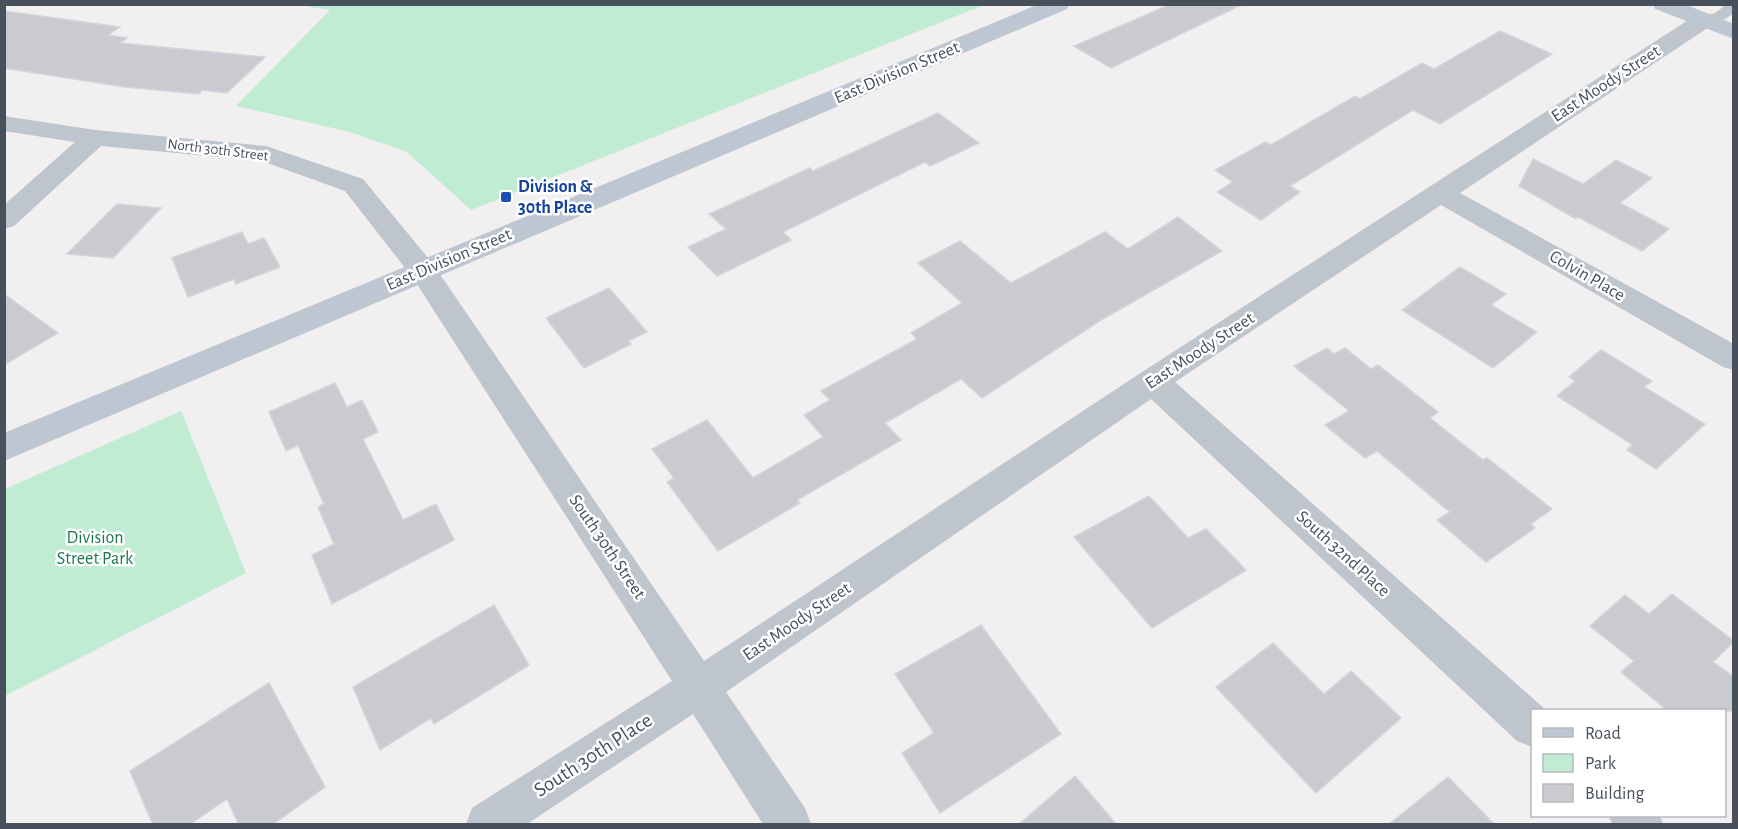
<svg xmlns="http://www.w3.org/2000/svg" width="1738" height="829" font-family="'Alegreya Sans',sans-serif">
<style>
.green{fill:#c0ecd4}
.building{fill:#c9cbd1;stroke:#d3d5da;stroke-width:1.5}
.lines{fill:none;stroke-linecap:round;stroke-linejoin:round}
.lane{fill:#bec5cd;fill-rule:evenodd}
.street{fill:#bec5cd;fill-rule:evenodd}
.secondary{fill:#bec6d1;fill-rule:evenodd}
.transit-dot{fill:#1a4fb4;stroke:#fff;stroke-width:2}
.labels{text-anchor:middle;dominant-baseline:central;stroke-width:5;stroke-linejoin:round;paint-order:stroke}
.far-street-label{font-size:15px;fill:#48515b;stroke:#fff}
.street-label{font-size:18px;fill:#48515b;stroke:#fff}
.transit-label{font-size:18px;font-weight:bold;fill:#164399;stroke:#fff;text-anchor:start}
.park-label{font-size:18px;fill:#1e7750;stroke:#fff}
.near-street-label{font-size:21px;fill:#48515b;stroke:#fff}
</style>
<rect width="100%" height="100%" fill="#f1efef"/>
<g class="green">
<path d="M298 5 984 4V5L471 210 407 152 350 132 236 106 330 10Z"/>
<path d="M181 411 246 573 5 696V489Z"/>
</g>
<g class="building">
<path d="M1171 4H1243L1111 68 1074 46Z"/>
<path d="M4 11 120 27 108 35 127 38 120 43 265 57 227 93 202 90 199 94 125 87 4 68Z"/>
<path d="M1500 31 1552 54 1440 124 1413 110 1290 186 1300 192 1261 220 1217 192 1233 182 1215 170 1265 142 1271 145 1355 96 1360 99 1422 63 1434 69Z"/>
<path d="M938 113 979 143 930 166 925 162 783 232 791 240 717 276 688 247 726 229 709 214 810 168 813 171Z"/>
<path d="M1533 159 1583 184 1616 160 1652 178 1620 203 1669 229 1642 251 1578 217 1576 219 1519 186Z"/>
<path d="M117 204 161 208 113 258 67 254Z"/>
<path d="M1178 217 1222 251 1101 320 982 398 961 379 885 423 901 440 797 500 800 503 718 551 667 482 674 478 652 449 707 420 753 478 823 437 804 415 830 400 821 391 917 339 911 333 962 303 918 263 960 241 1011 283 1105 232 1128 249Z"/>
<path d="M242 232 248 244 264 238 280 267 236 284 234 279 188 297 172 258Z"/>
<path d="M1460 267 1506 294 1491 305 1537 332 1493 368 1402 310Z"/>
<path d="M609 288 647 332 628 341 631 344 584 368 546 318Z"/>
<path d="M4 294 58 333 4 365Z"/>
<path d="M1327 348 1334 354 1345 348 1371 369 1378 365 1438 412 1430 418 1483 460 1487 458 1552 509 1531 524 1535 528 1486 562 1437 520 1450 512 1377 451 1365 458 1325 425 1349 411 1294 366Z"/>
<path d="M1601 350 1652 381 1644 387 1705 424 1656 469 1627 450 1633 445 1557 396 1575 381 1569 377Z"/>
<path d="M335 383 347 407 362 400 378 432 363 439 403 520 436 504 454 540 332 604 312 555 334 544 318 507 324 504 298 445 286 451 269 412Z"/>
<path d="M1149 496 1188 538 1206 529 1246 570 1152 628 1074 537Z"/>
<path d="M1672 594 1734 641 1713 662 1734 677V711H1668L1621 672 1634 661 1590 626 1625 595 1649 614Z"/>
<path d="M494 605 529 665 434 724 431 718 380 750 353 687Z"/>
<path d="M981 625 1061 734 940 813 902 753 934 733 895 674Z"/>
<path d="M1273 643 1324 694 1351 671 1401 718 1316 793 1216 687Z"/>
<path d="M269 683 325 787 272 825H239L227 799 189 825H153L130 771Z"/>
<path d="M1075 776 1117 825H1018Z"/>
<path d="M1448 777 1495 825H1388Z"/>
</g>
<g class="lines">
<path class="lane" d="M1727 4H1734V13L1725 19 1704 24 1697 20 1699 17 1715 13Z"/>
<g class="street">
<path d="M1704 13 1712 15 1715 20 1712 25 1460 193 1734 344V370L1723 367 1441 205 1175 382 1546 710H1532V747L1517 741 1151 399 726 692 805 808 811 824H763L693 714 527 824H466L472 808 672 681 413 278 345 191 262 161 101 146 14 226 4 229V205L75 142 4 131V116L95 130 266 146 363 179 433 264 704 661 1142 372 1696 15Z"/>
<path d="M1609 816H1660L1663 824H1612Z"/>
</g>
<g class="secondary">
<path d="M1039 4H1069L1067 9 4 461V433Z"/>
<path d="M1653 4H1684L1734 24V39L1655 9Z"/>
</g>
</g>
<rect class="transit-dot" x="500" y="191" width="12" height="12" rx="3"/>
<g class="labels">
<g class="far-street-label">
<text transform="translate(218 150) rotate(7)">North 30th Street</text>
</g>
<g class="street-label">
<text transform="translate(897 73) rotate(-23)">East Division Street</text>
<text transform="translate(1606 84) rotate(-33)">East Moody Street</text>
<text transform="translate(449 260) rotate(-23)">East Division Street</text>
<text transform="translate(1587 276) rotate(30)">Colvin Place</text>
<text transform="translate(1200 351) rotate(-33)">East Moody Street</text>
<text transform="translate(607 547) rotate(56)">South 30th Street</text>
<text transform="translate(1343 554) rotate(42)">South 32nd Place</text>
<text transform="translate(797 622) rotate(-34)">East Moody Street</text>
</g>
<g class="transit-label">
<text x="518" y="187">Division &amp;<tspan x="518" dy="21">30th Place</tspan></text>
</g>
<g class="park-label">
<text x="95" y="538">Division<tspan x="95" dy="21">Street Park</tspan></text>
</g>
<g class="near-street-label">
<text transform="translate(593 755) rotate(-33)">South 30th Place</text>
</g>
</g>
<rect width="1738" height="829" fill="none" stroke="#48515b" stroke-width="12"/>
<rect x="1531" y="709" width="195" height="108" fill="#ffffff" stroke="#b6b9bd" stroke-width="1.5"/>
<rect x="1543" y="728" width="30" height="9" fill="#bec6d1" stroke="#b6b9bd" stroke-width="1.5"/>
<text x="1585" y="739" font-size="18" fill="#48515b">Road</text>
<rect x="1543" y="754" width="30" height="18" fill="#c0ecd4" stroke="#b6b9bd" stroke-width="1.5"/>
<text x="1585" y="769" font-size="18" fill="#48515b">Park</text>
<rect x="1543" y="784" width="30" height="18" fill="#c9cbd1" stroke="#b6b9bd" stroke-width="1.5"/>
<text x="1585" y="799" font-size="18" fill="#48515b">Building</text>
</svg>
